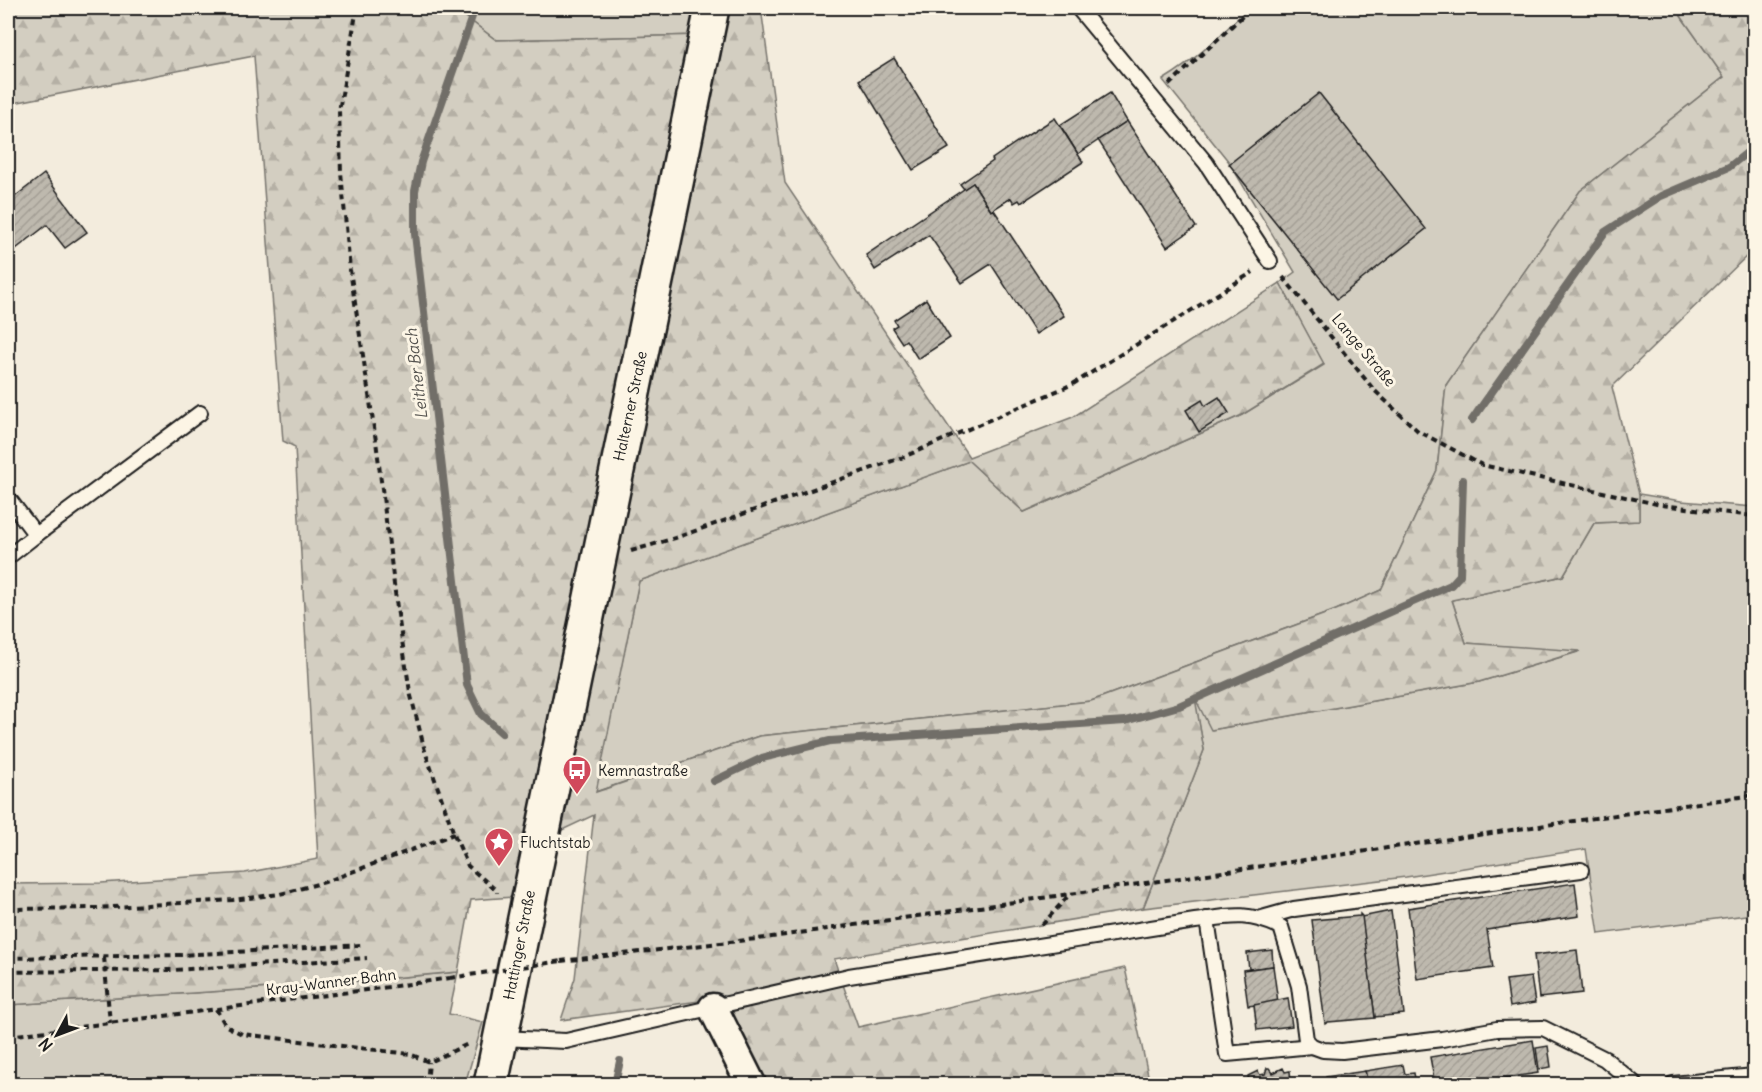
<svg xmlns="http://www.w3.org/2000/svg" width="1762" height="1092" font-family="Delius,sans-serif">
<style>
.grass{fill:#d3cec1;stroke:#78756e;stroke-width:1.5}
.forest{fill:url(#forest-firs);stroke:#78756e;stroke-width:1.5}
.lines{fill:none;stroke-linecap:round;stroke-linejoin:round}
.stream{stroke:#716e68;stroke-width:8}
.building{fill:url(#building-hatch);stroke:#1c1c1c;stroke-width:1.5}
.service-casing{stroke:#1c1c1c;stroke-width:18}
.minor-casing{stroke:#1c1c1c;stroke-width:33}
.primary-casing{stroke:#1c1c1c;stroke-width:38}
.path{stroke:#1c1c1c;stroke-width:4;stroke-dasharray:6 4.5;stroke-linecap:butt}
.service{stroke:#fcf5e5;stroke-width:14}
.minor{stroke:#fcf5e5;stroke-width:28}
.primary{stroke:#fcf5e5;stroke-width:33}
.path-bridge{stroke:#1c1c1c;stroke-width:4;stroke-dasharray:6 4.5;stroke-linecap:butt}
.labels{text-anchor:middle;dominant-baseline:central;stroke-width:6;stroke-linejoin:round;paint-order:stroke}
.street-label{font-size:15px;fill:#1c1c1c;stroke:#fcf5e5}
.poi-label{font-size:15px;fill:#1c1c1c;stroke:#fcf5e5;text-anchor:start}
.water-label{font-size:16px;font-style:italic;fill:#55534f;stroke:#fcf5e5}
</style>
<defs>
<pattern id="forest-firs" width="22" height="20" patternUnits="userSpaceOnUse" patternTransform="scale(1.5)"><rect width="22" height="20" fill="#d3cec1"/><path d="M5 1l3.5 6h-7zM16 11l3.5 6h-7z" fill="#b5b0a5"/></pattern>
<pattern id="building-hatch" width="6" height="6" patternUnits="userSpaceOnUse" patternTransform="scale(1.5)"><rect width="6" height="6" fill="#beb9ae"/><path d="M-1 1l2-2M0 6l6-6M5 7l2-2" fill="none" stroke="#a39e95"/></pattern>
</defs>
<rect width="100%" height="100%" fill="#f3ecdd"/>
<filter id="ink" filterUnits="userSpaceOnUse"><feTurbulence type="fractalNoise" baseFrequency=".0167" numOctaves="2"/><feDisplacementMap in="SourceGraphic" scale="12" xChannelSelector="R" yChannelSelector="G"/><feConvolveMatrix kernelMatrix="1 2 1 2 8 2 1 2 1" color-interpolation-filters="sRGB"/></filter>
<g filter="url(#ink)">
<g class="grass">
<path d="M454 8H707L702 35 496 40Z"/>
<path d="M1248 8H1690L1681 16 1724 77 1580 191 1446 385 1437 470 1381 590 1336 610 1091 701 759 736 595 792 639 581 969 461 1024 512 1242 415 1324 365 1280 283 1295 272 1229 162 1163 80C1195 61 1222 34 1248 8Z"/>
<path d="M1639 494 1681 501 1754 507V914L1599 934 1586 849 1406 877 1143 908 1204 750 1194 696 1212 730 1479 682 1578 652 1466 643 1452 600 1563 576 1594 523 1639 521Z"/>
<path d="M458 972 449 1014 483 1022 465 1084H8V1005L315 985Z"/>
</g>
<g class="forest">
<path d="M8 8H454L496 40 702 35 528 896 471 900 458 972 315 985 8 1005V884L101 883 245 873 318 859 295 447 283 441 254 56 8 104Z"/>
<path d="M720 8H761L785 183 969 457 1073 417 1280 283 1324 364 1242 415 1024 512 969 461 639 581 596 792 759 736 1091 701 1336 610 1381 590 1437 470 1446 385 1580 191 1724 77 1681 16 1690 8H1754V249L1612 387 1639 494V521L1594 523 1563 576 1452 600 1466 643 1580 651 1479 682 1211 730 1195 698 1204 750 1143 908 834 959 858 1027 1125 968 1150 1084H760L706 1000 561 1020 575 978 594 815 543 839Z"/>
</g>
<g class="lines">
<g class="stream">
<path d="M475 8 421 162 415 191V234L467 685 481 714 502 733"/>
<path d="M1472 420 1605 232 1661 196 1729 167 1754 147"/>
<path d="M714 781 762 758 830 741 1125 721 1179 706 1451 585 1460 575 1463 480"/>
<path d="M615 1084 620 1061"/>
</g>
</g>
<g class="building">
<path d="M894 58 949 148 913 170 859 80Z"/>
<path d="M1110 93 1127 121 1078 154 1060 125Z"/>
<path d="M1319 93 1426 229 1337 299 1229 164Z"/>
<path d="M1055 118 1083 162 1021 203 1019 200 1014 203 1011 198 991 211 973 183 964 189 960 184 993 161 992 159 1017 142Z"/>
<path d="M1127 121 1196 227 1167 247 1098 140Z"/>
<path d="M44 174 87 232 65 248 47 225 8 255V202Z"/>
<path d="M973 183 991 211 994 210 1064 316 1036 334 991 264 962 283 929 235 875 270 866 255Z"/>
<path d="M926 299 950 338 918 359 906 340 902 343 892 328 897 325 894 320Z"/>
<path d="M1219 397 1229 413 1199 432 1186 410 1202 400 1205 406Z"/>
<path d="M1575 883 1579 916 1487 930 1493 968 1417 979 1408 908Z"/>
<path d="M1391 911 1404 1014 1375 1017 1361 917Z"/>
<path d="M1360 914 1362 916 1375 1018 1328 1022 1325 1024 1312 920 1360 916Z"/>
<path d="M1272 950 1273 966 1249 969 1247 953Z"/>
<path d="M1577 950 1582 993 1539 998 1534 955Z"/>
<path d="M1273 966 1278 1002 1248 1006 1243 970Z"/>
<path d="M1531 977 1535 1003 1510 1007 1506 980Z"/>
<path d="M1288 998 1292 1026 1257 1030 1254 1005Z"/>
<path d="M1533 1040 1538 1073 1465 1084H1435L1430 1057Z"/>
<path d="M1548 1046 1551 1067 1539 1069 1536 1048Z"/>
<path d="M1403 1065 1405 1074 1414 1073 1416 1084H1368L1365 1071Z"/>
<path d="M1267 1068H1269L1273 1073 1283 1068 1285 1072 1290 1071 1291 1084H1249L1248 1076 1258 1071 1260 1075 1265 1074Z"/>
<path d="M1365 1071 1368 1084H1327L1326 1077Z"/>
</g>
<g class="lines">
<g class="service-casing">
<g id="service">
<path d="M1078 8 1206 163 1270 261"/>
<path d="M8 498 36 535 8 557"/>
<path d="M36 535 200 413"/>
<path d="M1262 918 1294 909 1581 870"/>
<path d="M1207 919 1227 1054 1312 1046"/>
<path d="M501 1038 566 1041 849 976 1195 921C1230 916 1247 911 1281 927L1299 986 1306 1040 1312 1046 1323 1050 1342 1051 1442 1039 1497 1029 1543 1028 1605 1059 1635 1084"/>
<path d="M1673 1084 1754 1076"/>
</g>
</g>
<g class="minor-casing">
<path id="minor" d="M713 1008 751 1084"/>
</g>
<g class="primary-casing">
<path id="primary" d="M491 1084 712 8"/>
</g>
<g class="path">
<path d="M357 8 339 111 341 172 350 270 376 441 397 608 410 692 425 751 454 834 468 866 497 891V893"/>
<path d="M1169 85 1251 8"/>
<path d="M1283 277 1374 390 1418 431 1482 465 1661 505 1754 516"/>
<path d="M631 551 675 538 901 458 1073 384 1253 272"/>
<path d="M8 909 96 908 233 900 280 894 325 882 454 834"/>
<path d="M1042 925 1069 895"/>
<path d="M104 957 110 1023"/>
<path d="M8 958 180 955 362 945"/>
<path d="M561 961 765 938 1754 795"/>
<path d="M8 972 174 970 367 958"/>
<path d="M216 1009 226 1026 242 1034 410 1054 429 1062 468 1044"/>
<path d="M8 1036 389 987 450 978"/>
<path d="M427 1084 429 1062"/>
</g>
<use href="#service" class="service"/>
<use href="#minor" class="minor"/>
<use href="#primary" class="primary"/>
<path class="path-bridge" d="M450 978 561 961"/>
</g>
</g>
<defs>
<g id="bus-pin" transform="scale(1.5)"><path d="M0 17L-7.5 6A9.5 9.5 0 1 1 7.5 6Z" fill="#d1495b" stroke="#fcf5e5"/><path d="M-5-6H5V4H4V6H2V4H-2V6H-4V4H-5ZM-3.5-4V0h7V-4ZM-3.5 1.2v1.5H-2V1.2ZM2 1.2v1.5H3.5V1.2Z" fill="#fff"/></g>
<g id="sight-pin" transform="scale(1.5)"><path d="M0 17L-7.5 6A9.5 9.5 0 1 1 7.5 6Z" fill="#d1495b" stroke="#fcf5e5"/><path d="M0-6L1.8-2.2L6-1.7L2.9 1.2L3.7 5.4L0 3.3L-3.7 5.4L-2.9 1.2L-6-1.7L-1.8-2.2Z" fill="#fff"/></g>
</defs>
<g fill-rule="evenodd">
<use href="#bus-pin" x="577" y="770"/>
<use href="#sight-pin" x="499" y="842"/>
</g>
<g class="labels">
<g class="street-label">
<text transform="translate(1364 350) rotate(50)">Lange Straße</text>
<text transform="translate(630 406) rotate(-78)">Halterner Straße</text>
<text transform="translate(519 945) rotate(-79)">Hattinger Straße</text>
<text transform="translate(331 982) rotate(-7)">Kray-Wanner Bahn</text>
</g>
<g class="poi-label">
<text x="598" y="770">Kemnastraße</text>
<text x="520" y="842">Fluchtstab</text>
</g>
<g class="water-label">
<text transform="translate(416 374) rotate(-97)">Leither Bach</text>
</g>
</g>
<rect width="1762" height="1092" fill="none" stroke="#fcf5e5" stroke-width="30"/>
<rect x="15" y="15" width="1732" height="1062" fill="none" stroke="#1c1c1c" stroke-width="2" filter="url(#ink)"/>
<g transform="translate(57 1035) rotate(229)" stroke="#fcf5e5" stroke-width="4.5" paint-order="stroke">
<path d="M0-4.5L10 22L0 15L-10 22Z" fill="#1c1c1c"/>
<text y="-9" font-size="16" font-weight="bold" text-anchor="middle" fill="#1c1c1c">N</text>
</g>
</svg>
